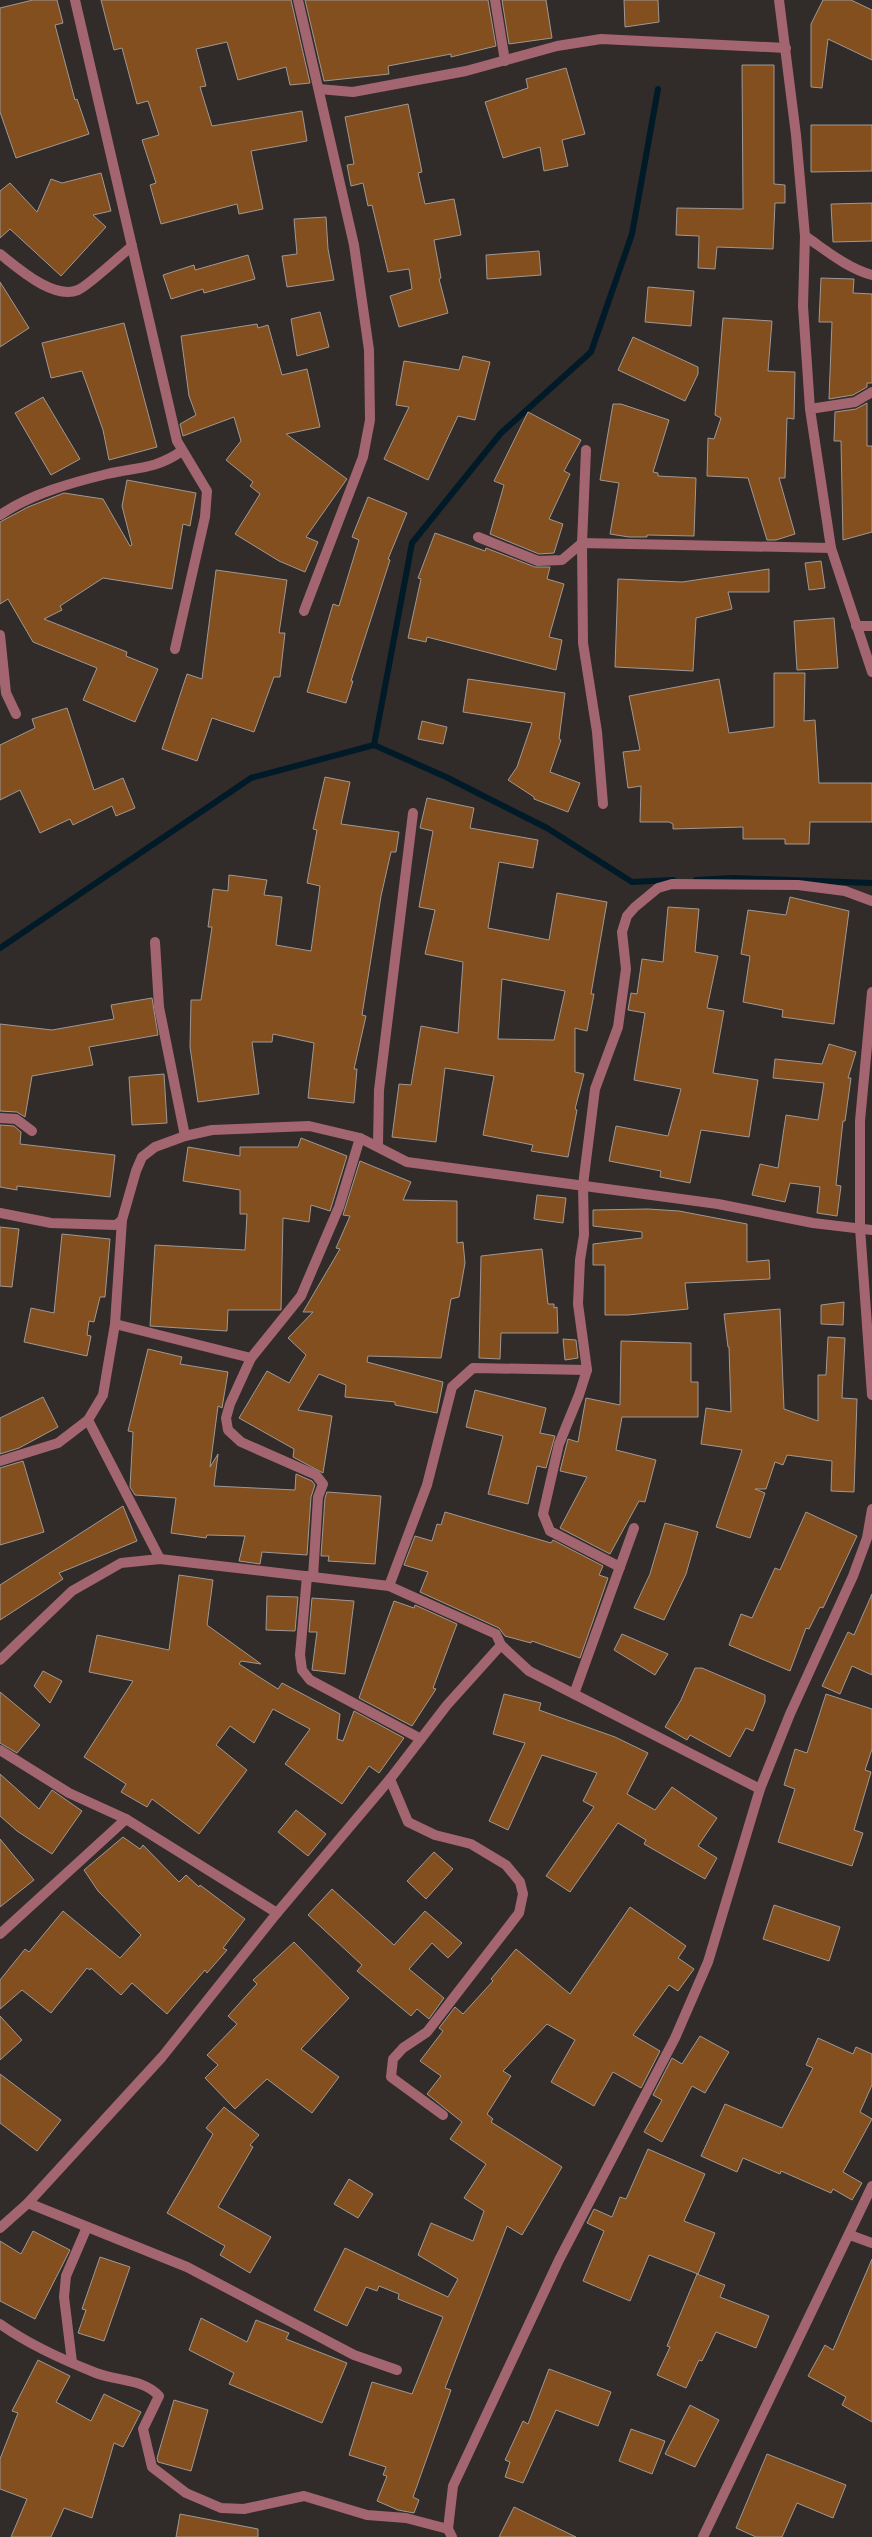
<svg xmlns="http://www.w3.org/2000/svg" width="872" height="2537" font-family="Manrope,sans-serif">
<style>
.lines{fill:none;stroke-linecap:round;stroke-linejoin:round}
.stream{stroke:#001a28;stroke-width:6}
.building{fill:#834f1e;stroke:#9f9894;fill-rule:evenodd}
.street{stroke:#a36570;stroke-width:10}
</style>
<rect width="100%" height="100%" fill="#312b29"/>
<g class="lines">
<g class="stream">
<path d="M374 745 412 543 501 433 591 352 632 234 658 89"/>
<path d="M696 880 732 878 872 883"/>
<path d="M0 948 251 778 374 745 446 777 547 828 632 882 673 880"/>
</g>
</g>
<g class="building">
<path d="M33 0H57L63 23 55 25 75 100 77 99 89 134 16 158 0 112V8Z"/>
<path d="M101 0H291L310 83 290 85 286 67 238 80 227 42 196 49 206 86 200 87 212 126 302 111 307 141 251 151 263 209 239 214 237 204 161 224 150 185 156 183 142 140 159 135 148 101 137 104 122 48 114 50Z"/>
<path d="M305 0H488L496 46 451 57V54L388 66 389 74 324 81Z"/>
<path d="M502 0H546L552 38 509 44Z"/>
<path d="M624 0H658L659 22 625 27Z"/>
<path d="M823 0H851L872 10V60L828 39 822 88 811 87V24Z"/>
<path d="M742 65H774V184L785 185V203H775L773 249 717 247 715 269 698 268 699 236 676 235 677 208 743 209Z"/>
<path d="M566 68 585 134 562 140 568 166 544 171 540 147 503 158 485 102 528 88 526 79Z"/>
<path d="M408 104 422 172 418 173 425 204 454 199 461 235 434 240 441 278 439 279 448 313 399 327 390 296 412 289 409 269 388 272 372 205 368 206 363 183 351 186 347 165 354 164 345 117Z"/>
<path d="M811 125H872V171L811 172Z"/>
<path d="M101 173 111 211 93 215 106 227 61 276 10 229 0 238V191L10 183 37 212 51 179 62 183Z"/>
<path d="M872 203V241L833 242 831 204Z"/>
<path d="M326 217 328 249 334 280 287 287 282 256 297 254 294 219Z"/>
<path d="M539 251 541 275 487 279 486 255Z"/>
<path d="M248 255 255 279 204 293 203 289 171 299 163 275 194 265 195 270Z"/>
<path d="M821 278 854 279 853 293 872 294V383H867V387L853 395 829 399 832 322H819Z"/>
<path d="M0 282 29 328 0 347Z"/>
<path d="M648 287 694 291 691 326 645 322Z"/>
<path d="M320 312 329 347 297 356 291 319Z"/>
<path d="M723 318 772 321 768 371 795 372 794 419 787 418 785 478H779L795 534 776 540H767L748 478 707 476 708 438 714 439 721 418 715 415Z"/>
<path d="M124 323 157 447 109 460 103 430 82 371 51 378 42 343Z"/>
<path d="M257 324 258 328 268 325 282 375 307 369 320 427 286 434 347 479 306 537 318 542 305 572 279 561 235 534 260 494 250 486 253 482 226 460 241 441 234 417 183 436 180 424 196 415 189 396 181 336Z"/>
<path d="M633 337 698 367V374L685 401 618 370Z"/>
<path d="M463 356 490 362 475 420 458 416 428 480 384 459 409 407 396 405 404 361 459 370Z"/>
<path d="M43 397 80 459 51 475 15 413Z"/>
<path d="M867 403V446H872V532L843 540 841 441H834L835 412 856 409Z"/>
<path d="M613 404H621L669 420 653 472 658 473V476L696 478 694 536 647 535V537H629L610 534 619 483 600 480Z"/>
<path d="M528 412 581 440 564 471 570 474 549 519 563 524 554 553 539 554 490 534 504 485 494 481Z"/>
<path d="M127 480 196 493 190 526 183 524 172 589 103 578 60 606 62 610 44 619 127 652 126 656 158 669 135 722 83 700 97 668 33 642 8 599 0 604V522L28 507 64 493 103 499 130 546 132 545 122 506Z"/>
<path d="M368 497 407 513 388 559 390 560 351 681H353L346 703 307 692 333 604 339 606 359 540 352 537Z"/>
<path d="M435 533 485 551 486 548 535 567H550L547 579 564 584 549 637 562 640 556 670 427 637 426 642 408 638 421 579 418 578Z"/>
<path d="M821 561 825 588 809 590 805 563Z"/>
<path d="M769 569V592H728L732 609 696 618 693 671 615 667 618 579 682 582Z"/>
<path d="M216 570 287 580 279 633H285L280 677H274L254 732 212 718 197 761 162 749 187 674 202 679Z"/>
<path d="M834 618 838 668 797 670 794 621Z"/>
<path d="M774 673H805L804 721 815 720 819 783H872V822H810L809 844H785V839H743V827L673 829V824L669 822H640L641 786 628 788 623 752 640 750 629 696 719 679 729 733 774 727Z"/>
<path d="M468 679 565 693 559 739 561 740 550 772 580 783 568 812 534 799V797L508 780 517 767 532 723 463 712Z"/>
<path d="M67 708 94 790 123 778 135 808 116 816 112 806 73 825 70 819 40 833 20 790 0 800V745L35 728 32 719Z"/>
<path d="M422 721 447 727 443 744 418 739Z"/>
<path d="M325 777 350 782 341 824 399 832 396 852H391L381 896 362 1015 366 1016 354 1069H357L354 1103 308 1098 314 1043 273 1034 272 1042H252L259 1094 198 1102 190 1047 191 1000H201L212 927H208L213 889 228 891 229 875 267 880 264 895 282 897 276 945 311 951 320 886 307 883 317 830 313 829Z"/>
<path d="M427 798 474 808 470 828 538 840 533 868 499 862 488 928 549 940 557 893 607 902 591 994H594L587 1031 575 1028V1072L584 1074 575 1109 577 1110 568 1157 531 1151 533 1145 483 1135 494 1076 445 1068 436 1142 392 1137 399 1084 411 1085 421 1026 458 1033 463 962 425 954 435 910 419 907 433 831 420 828ZM502 979 565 991 554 1040 498 1039Z"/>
<path d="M790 897 849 911 834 1024 782 1017 783 1010 743 1002 750 956 741 954 748 910 786 915Z"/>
<path d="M668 907 699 909 695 952 718 956 707 1008 724 1011 713 1073 758 1080 749 1137 701 1130 690 1183 660 1177 661 1171 609 1161 616 1126 668 1136 681 1089 634 1080 645 1013 628 1010 631 993 637 994 642 959 663 962Z"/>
<path d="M152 998 158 1035 89 1047 93 1065 32 1076 25 1117 17 1112 0 1111V1024L52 1030 114 1019 111 1005Z"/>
<path d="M829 1044 856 1052 848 1078H851L845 1121H843L836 1185 841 1186 837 1216 817 1213 820 1187 790 1183 785 1202 752 1195 760 1164 778 1168 786 1115 818 1120 824 1083 773 1078 775 1059 822 1064Z"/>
<path d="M164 1074 167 1123 132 1125 129 1077Z"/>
<path d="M0 1125 14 1126 21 1132 20 1144 115 1155 110 1197 17 1186V1190L0 1187Z"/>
<path d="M301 1138 347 1156 330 1211 311 1205 309 1222 283 1218 281 1310H228L227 1331 150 1326 155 1245 245 1250 247 1214H240V1190L183 1181 188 1147 240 1156V1147H298Z"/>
<path d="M360 1161 411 1182 403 1200 457 1201V1243L463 1242 465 1263 459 1297 451 1299 441 1358 368 1356 367 1362 443 1382 437 1413 395 1405V1402L345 1397 346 1385 319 1374 298 1410 332 1416 323 1473 293 1457 294 1449 239 1418 267 1371 289 1383 306 1355 288 1338 313 1312H303L340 1249 336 1248 350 1216 343 1215Z"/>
<path d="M537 1195 566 1198 563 1223 534 1219Z"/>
<path d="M648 1209 679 1211 747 1224V1262L769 1260 770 1279 685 1283 688 1309 628 1315H605V1265H593V1244L642 1238V1232L593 1226V1210Z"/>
<path d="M0 1227 19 1229 12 1287 0 1286Z"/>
<path d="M62 1234 110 1239 105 1297H100L94 1322 89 1321 87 1335 91 1336 87 1356 24 1342 31 1308 54 1313Z"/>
<path d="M542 1249 548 1304H554V1308L557 1307 558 1333H501L500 1359 479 1358 481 1256Z"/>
<path d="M844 1302 843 1325 821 1324V1305Z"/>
<path d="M780 1309 784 1409 818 1421V1375H826L828 1337 845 1338 842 1398 857 1399 854 1492 831 1491 832 1461 787 1455 783 1465 775 1462 766 1489H755L765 1493 750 1538 716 1527 742 1450 701 1444 706 1408 731 1412 729 1347H728L724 1314Z"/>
<path d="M563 1339 576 1340 578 1358 565 1360Z"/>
<path d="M621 1341 691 1343V1382H698V1417H622L616 1450 656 1460 645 1502 639 1501 610 1554 560 1528 587 1477 560 1471 568 1439 578 1442 586 1398 620 1405Z"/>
<path d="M148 1349 182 1357 180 1364 228 1372 222 1408 218 1406 210 1467 218 1454 214 1486 295 1490 296 1474 312 1481 315 1485 311 1497 307 1555 262 1552 260 1564 239 1561 245 1536 207 1535 206 1538 171 1533 176 1498 135 1495 130 1487 133 1432 128 1431Z"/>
<path d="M475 1390 546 1408 540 1433 555 1436 546 1468 537 1466 528 1504 488 1494 503 1436 466 1427Z"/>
<path d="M43 1397 58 1427 19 1448 0 1454V1418Z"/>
<path d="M23 1461 44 1532 0 1545V1468Z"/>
<path d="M327 1492 381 1496 375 1564 328 1561 329 1556H321L325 1498Z"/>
<path d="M123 1506 137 1541 59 1573 63 1579 0 1620V1585Z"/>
<path d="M445 1512 551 1543 553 1540 603 1566 599 1575 608 1578 580 1658 532 1641 531 1643 505 1636 499 1628 420 1592 428 1572 404 1565 415 1536 432 1541 437 1524 441 1525Z"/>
<path d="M806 1512 857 1536 823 1608 820 1607 809 1629 806 1628 790 1671 729 1645 741 1614 752 1618 775 1568 780 1570Z"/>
<path d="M665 1523 698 1532 686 1574 664 1620 634 1608 650 1574Z"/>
<path d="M179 1575 213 1580 207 1625 261 1664 241 1661 239 1664 278 1689 282 1683 340 1714 337 1739 343 1741 354 1711 404 1738 379 1773 369 1766 342 1804 285 1764 310 1729 273 1709 254 1743 230 1726 216 1745 247 1770 199 1834 152 1799 147 1807 121 1792 126 1784 84 1757 133 1681 89 1672 97 1635 169 1650Z"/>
<path d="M872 1594V1675L852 1666 840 1694 822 1686 848 1632 854 1635Z"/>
<path d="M267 1596 298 1597 295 1631 266 1630Z"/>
<path d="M312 1598 354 1601 345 1674 312 1670 317 1632H309Z"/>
<path d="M394 1601 414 1608 415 1605 457 1624 433 1688 436 1689 412 1726 359 1698Z"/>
<path d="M622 1634 668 1654 655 1675 614 1650Z"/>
<path d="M695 1668H702L765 1695V1702L753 1731 746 1728 730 1757 690 1735 687 1740 665 1727 681 1700Z"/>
<path d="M43 1671 62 1681 50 1703 34 1686Z"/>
<path d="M0 1692 40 1725 17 1753 0 1743Z"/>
<path d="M504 1694 541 1703 539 1710 615 1737 648 1753 627 1794 655 1810 672 1787 717 1818 698 1846 717 1858 705 1879 644 1844 646 1840 618 1823 570 1892 546 1876 594 1807 583 1801 597 1773 542 1755 508 1830 489 1821 525 1743 493 1734Z"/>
<path d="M826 1694 872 1709V1749L865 1770 871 1772 854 1830 863 1833 852 1866 778 1842 795 1789 784 1785 795 1749 807 1753Z"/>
<path d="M0 1774 39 1809 52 1790 82 1811 52 1854 17 1831 0 1816Z"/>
<path d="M296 1810 326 1834 308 1856 278 1832Z"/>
<path d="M123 1837 140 1849 143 1845 179 1882 186 1875 199 1887 200 1885 245 1919 223 1948 227 1950 207 1973 205 1970 167 2014 132 1983 121 1995 91 1968 90 1970 87 1968 51 2013 22 1990 0 2009V1980L25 1949 29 1952 63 1911 120 1958 141 1935 98 1891 84 1870Z"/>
<path d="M0 1839 34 1880 0 1907Z"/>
<path d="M434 1852 453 1869 426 1899 407 1881Z"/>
<path d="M332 1889 394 1945 425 1911 462 1943 448 1958 432 1943 409 1969 444 1998 429 2019 417 2009 411 2016 357 1971 362 1965 308 1915Z"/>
<path d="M774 1905 840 1927 829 1961 763 1939Z"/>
<path d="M630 1907 686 1946 678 1958 694 1969 678 1991 669 1985 633 2035 660 2051 641 2088 613 2072 594 2106 551 2082 575 2040 547 2024 503 2071 511 2076 487 2114 493 2119 491 2122 562 2167 522 2235 507 2226 445 2388 451 2390 413 2497 419 2500 414 2513 398 2510 377 2501 387 2476 383 2475 386 2467 349 2455 372 2382 412 2394 443 2317 398 2299 399 2294 379 2286 377 2291 366 2287 347 2326 314 2310 345 2248 448 2297 458 2279 418 2255 431 2223 473 2241 484 2211 464 2198 486 2164 450 2139 462 2122 427 2094 441 2076 420 2061 443 2031 439 2028 455 2007 463 2014 493 1981 491 1979 516 1949 570 1994Z"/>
<path d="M294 1942 349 1998 301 2049 339 2077 312 2113 267 2079 235 2109 205 2078 218 2065 207 2055 237 2024 228 2016 257 1984 253 1980Z"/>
<path d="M0 2016 22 2040 0 2060Z"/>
<path d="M700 2036 729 2052 705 2093 692 2086 662 2142 644 2132 662 2100 653 2095 672 2058 682 2064Z"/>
<path d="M818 2038 853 2054 856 2047 872 2054V2085L860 2112 872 2119 843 2172 862 2183 852 2200 833 2189 831 2193 781 2171 780 2174 743 2158 737 2172 701 2156 725 2104 782 2128 813 2068 806 2065Z"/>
<path d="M0 2074 61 2120 37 2151 0 2123Z"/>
<path d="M224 2107 259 2135 250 2145 253 2147 218 2207 271 2237 250 2273 220 2255 225 2246 167 2213 213 2134 206 2128Z"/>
<path d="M648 2149 705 2174 684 2221 715 2233 698 2274 649 2255 630 2301 583 2281 604 2231 587 2223 594 2209 612 2217 620 2197 626 2199Z"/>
<path d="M349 2179 373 2194 358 2218 334 2204Z"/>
<path d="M33 2231 70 2250 35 2319 0 2301V2241L21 2254Z"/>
<path d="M100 2257 130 2267 104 2341 78 2333 86 2310 82 2309Z"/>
<path d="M872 2259V2422L842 2405 846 2397 808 2376 825 2345 833 2350Z"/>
<path d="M697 2274 725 2285 720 2297 769 2316 756 2348 716 2332 702 2361 699 2360 686 2388 657 2375 670 2347 667 2346Z"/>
<path d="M201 2318 247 2342 256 2320 289 2333 286 2339 347 2363 322 2423 229 2384 234 2373 189 2350Z"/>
<path d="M38 2360 70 2376 56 2402 91 2421 104 2394 141 2412 123 2447 114 2443 92 2518 64 2508 51 2537H11L27 2499 0 2489V2459L18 2413 12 2411Z"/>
<path d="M549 2369 611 2392 598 2426 556 2410 523 2483 505 2477 510 2462 505 2460 523 2421 528 2424Z"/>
<path d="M174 2400 208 2410 191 2471 158 2462 157 2458Z"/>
<path d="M690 2405 719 2420 695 2467 665 2454Z"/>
<path d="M631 2429 665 2441 652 2474 619 2461Z"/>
<path d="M767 2454 846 2485 833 2518 797 2503 782 2537H756L736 2528Z"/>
<path d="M514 2507 576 2537H499Z"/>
<path d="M180 2514 258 2529V2537H176Z"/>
</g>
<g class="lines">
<g class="street">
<path d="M75 0 177 441 207 491 205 517 175 649"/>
<path d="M298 0 354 245 369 350 370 420 363 457 304 611"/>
<path d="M495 0 505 61"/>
<path d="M779 0 796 135 805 236 803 306 810 409 831 548 872 672"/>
<path d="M319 89 353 92 466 71 557 46 601 39 786 48"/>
<path d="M805 236C827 251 847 268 872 275"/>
<path d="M0 254C18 268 53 300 78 290 88 286 121 255 132 246"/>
<path d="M810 409 855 402 872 392"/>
<path d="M586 450 582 543 583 643 597 732 603 804"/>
<path d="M0 515C31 494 70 483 107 474 137 467 154 470 182 451"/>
<path d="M478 537 538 561 562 560 582 543 831 548"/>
<path d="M856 626H872"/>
<path d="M0 635 6 693 16 714"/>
<path d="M155 942 159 1007 185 1136"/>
<path d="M872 992 860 1121V1228L872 1395"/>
<path d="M0 1118 16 1119 32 1131"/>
<path d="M378 1145 379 1090 413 813"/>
<path d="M0 1213 51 1223 116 1225 122 1220"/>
<path d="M115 1324 251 1358"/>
<path d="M88 1420 160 1559"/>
<path d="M0 1461 58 1443 88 1420 103 1395 115 1324 122 1220 136 1171 142 1157 155 1147 185 1136 212 1130 309 1126 360 1138 407 1162 718 1204 813 1223 872 1230"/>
<path d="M620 1567 550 1531 543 1514 559 1444 579 1395 587 1370 578 1304 580 1260 584 1235 583 1185 595 1089 618 1027 626 969 622 932 627 916 635 907 658 888 672 884 798 885 845 891 872 901"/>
<path d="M307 1576 300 1655 302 1670 310 1680 421 1739"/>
<path d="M313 1577 318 1497 323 1484 316 1475 241 1442 228 1430 226 1418 230 1404 251 1358 301 1296 339 1207 360 1138"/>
<path d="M389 1586 427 1485 452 1387 473 1368 587 1370"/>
<path d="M0 1660 72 1591 121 1563 160 1559 389 1586 496 1634 501 1645 529 1671 760 1789"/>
<path d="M574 1694 634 1528"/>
<path d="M0 1750 69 1793 126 1819 277 1913"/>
<path d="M390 1779 408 1822 435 1835 471 1844 506 1865 520 1882 523 1894 519 1913 427 2032 403 2048 393 2059 391 2077 443 2115"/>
<path d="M0 1934 126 1819"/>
<path d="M28 2203 187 2267 354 2355 397 2370"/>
<path d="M0 2228 28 2203 162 2057 277 1913 390 1779 447 1705 501 1645"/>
<path d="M850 2235 872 2243"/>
<path d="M0 2324C28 2344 63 2360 96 2373 117 2381 144 2379 159 2396L143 2429 152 2467 186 2493 221 2508 244 2509 304 2496 367 2515 406 2518 448 2529"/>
<path d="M72 2362 64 2297 66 2276 87 2227"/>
<path d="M452 2537 448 2529 453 2486 559 2260 675 2038 708 1962 760 1789 790 1714 853 1576 867 1538 872 1509"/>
<path d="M703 2537 872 2186"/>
</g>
</g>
</svg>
